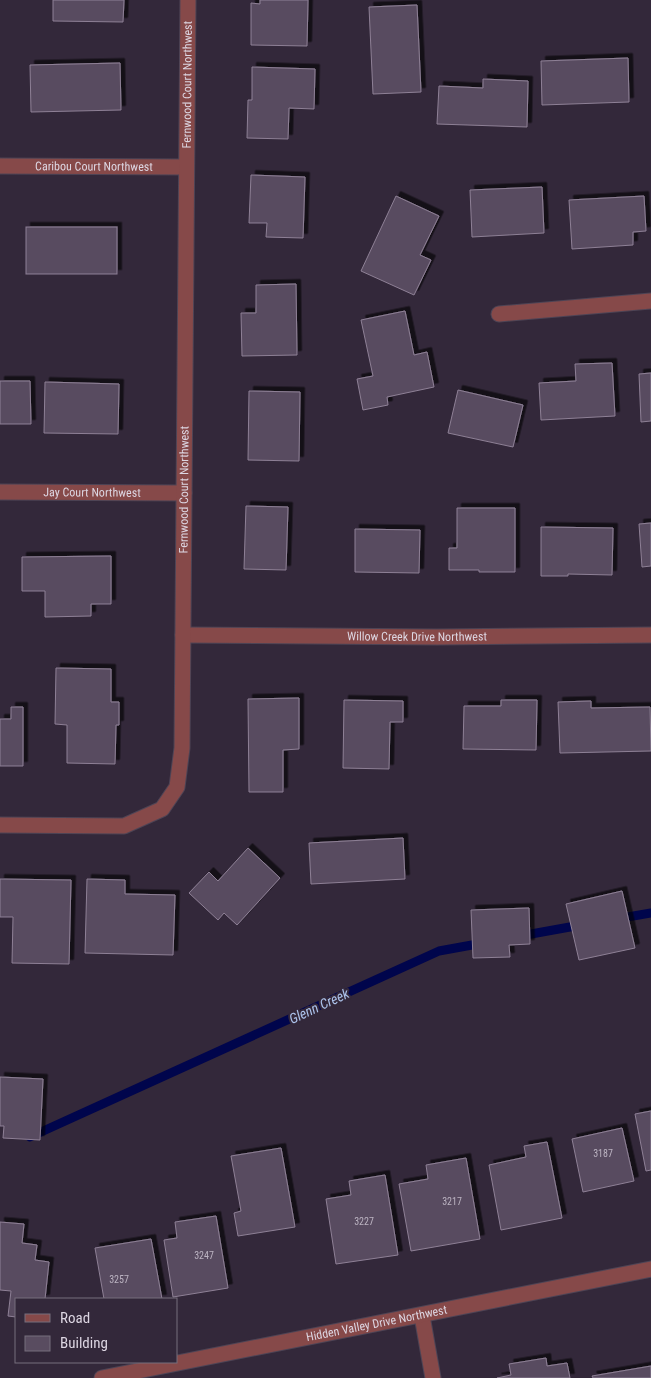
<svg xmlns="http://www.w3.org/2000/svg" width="651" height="1378" font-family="'Roboto Condensed',sans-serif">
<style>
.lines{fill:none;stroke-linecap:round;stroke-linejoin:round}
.stream{stroke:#00054c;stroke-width:9}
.building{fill:#594c60;stroke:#8e8096;filter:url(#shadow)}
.street-casing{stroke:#4e4455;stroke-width:17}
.street{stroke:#864949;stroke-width:15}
.labels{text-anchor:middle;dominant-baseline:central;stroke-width:4;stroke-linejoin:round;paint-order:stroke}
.number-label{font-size:10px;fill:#bcb4c2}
.street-label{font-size:12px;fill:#ddd6e2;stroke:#33283a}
.water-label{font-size:14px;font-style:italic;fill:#adc3ec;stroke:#33283a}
</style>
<defs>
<filter id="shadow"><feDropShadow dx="4.5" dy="-4.5" stdDeviation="0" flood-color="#0009"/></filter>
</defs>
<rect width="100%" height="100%" fill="#33283a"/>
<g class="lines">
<g class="stream">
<path d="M616 919 651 913"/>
<path d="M520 936 581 925"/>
<path d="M30 1137 439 951 483 943"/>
</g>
</g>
<g class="building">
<path d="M53 0H124L123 22 53 21Z"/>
<path d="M260 0H308L307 46 251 45V3L260 4Z"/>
<path d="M417 5 421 92 373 94 369 7Z"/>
<path d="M628 58 629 102 542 105 541 61Z"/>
<path d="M120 63 121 110 31 112 30 65Z"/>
<path d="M252 67 315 69 314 109 289 108 288 139 247 138 248 100H252Z"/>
<path d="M483 79 528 81 527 127 437 124 439 86 483 88Z"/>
<path d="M251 175 305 177 303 238 266 237 267 223H249Z"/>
<path d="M542 187 544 233 472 237 470 190Z"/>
<path d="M396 196 439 216 420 255 431 260 414 295 361 271Z"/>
<path d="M644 196 646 231 633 232V245L572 249 569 200Z"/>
<rect x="26" y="227" width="91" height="47"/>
<path d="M296 284 297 355 242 356 241 313H256V285Z"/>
<path d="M405 311 414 355 427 352 434 387 387 397 388 405 363 410 357 379 373 376 361 320Z"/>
<path d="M612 363 615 416 541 420 539 383 576 381 575 364Z"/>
<path d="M651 373V421L641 422 639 374Z"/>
<path d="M0 381H30L31 424H0Z"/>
<path d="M45 382 119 384 118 434 44 433Z"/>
<path d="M458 390 523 405 513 447 448 433Z"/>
<path d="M249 391 300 392 299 461 248 460Z"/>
<path d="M246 506 288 507 286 570 244 569Z"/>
<path d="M457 508H515V572H479V570H449V548H457Z"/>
<path d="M651 523V566L642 567 639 524Z"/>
<path d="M541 527 613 528 612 575 568 574V576H541Z"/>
<path d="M355 529 420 530 419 573 355 572Z"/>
<path d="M111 556V604H91V616L45 617V591H22V557Z"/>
<path d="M56 668 111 669V702H119V725H116L115 764 67 763V725L55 724Z"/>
<path d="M299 698V749L283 750V792H249L248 699Z"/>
<path d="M344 700 403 701V722H390L389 769 343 768Z"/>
<path d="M501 700H537L536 750 463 749 464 706H501Z"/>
<path d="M591 701V708L650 707 651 751 560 753 558 702Z"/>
<path d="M11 707H23V766H0V719H11Z"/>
<path d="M403 838 405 879 311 884 309 843Z"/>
<path d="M248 848 280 878 237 925 224 913 218 920 189 893 209 872 218 881Z"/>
<path d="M0 879 71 880 69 964 12 963 13 917H0Z"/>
<path d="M87 879 125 880V894L175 895 173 955 85 953Z"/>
<path d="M622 891 635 948 579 960 566 904Z"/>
<path d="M529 908 530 944 509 945 510 957 473 958 471 910Z"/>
<path d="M0 1077 43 1079 40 1140 3 1138 4 1126H0Z"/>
<path d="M651 1111V1170L646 1171 635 1114Z"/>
<path d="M622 1128 634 1181 583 1192 572 1139Z"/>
<path d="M547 1142 562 1218 501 1230 489 1165 526 1157 524 1146Z"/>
<path d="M281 1148 295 1227 238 1236 234 1213 241 1211 231 1156Z"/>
<path d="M466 1158 480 1239 411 1251 399 1184 428 1179 426 1165Z"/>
<path d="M385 1175 398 1255 336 1264 326 1199 351 1195 349 1181Z"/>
<path d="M216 1216 228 1288 173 1297 164 1240 177 1238 175 1222Z"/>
<path d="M0 1222 24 1224 22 1243 37 1245 35 1260 49 1262 45 1299H16V1317L8 1316 11 1291 0 1290Z"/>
<path d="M151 1239 162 1299H104L95 1248Z"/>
<path d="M546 1358 547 1366 567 1363 570 1378H497L511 1375 509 1364Z"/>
<path d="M651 1366V1378H593L592 1376Z"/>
</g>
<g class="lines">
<g class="street-casing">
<g id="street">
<path id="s1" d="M0 166 186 167"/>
<path d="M499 314 651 301"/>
<path id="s2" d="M0 492 184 493"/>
<path id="s3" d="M183 635 437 637 651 635"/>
<path id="s4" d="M0 825 124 826 162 809 177 787 182 748 188 0"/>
<path d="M422 1316 433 1378"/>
<path id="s5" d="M102 1378 651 1269"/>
</g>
</g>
<use href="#street" class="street"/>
</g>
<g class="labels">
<g class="number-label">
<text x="603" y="1153">3187</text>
<text x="452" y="1201">3217</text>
<text x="364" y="1221">3227</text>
<text x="204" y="1255">3247</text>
<text x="119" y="1279">3257</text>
</g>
<g class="street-label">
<text stroke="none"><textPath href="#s4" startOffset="895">Fernwood Court Northwest</textPath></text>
<text stroke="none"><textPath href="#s1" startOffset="94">Caribou Court Northwest</textPath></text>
<text stroke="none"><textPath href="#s4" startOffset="490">Fernwood Court Northwest</textPath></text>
<text stroke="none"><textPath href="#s2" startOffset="92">Jay Court Northwest</textPath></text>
<text stroke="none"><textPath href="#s3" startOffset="234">Willow Creek Drive Northwest</textPath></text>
<text stroke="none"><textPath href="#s5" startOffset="280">Hidden Valley Drive Northwest</textPath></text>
</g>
<g class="water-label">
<text transform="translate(319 1006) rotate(-25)">Glenn Creek</text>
</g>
</g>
<rect x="15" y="1298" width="162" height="65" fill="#33283a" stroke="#776e7d"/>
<rect x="25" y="1314" width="25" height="8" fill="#864949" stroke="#776e7d"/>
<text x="60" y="1323" font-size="15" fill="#ddd6e2">Road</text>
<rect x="25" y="1336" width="25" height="15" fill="#594c60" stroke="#776e7d"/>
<text x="60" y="1348" font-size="15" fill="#ddd6e2">Building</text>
</svg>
